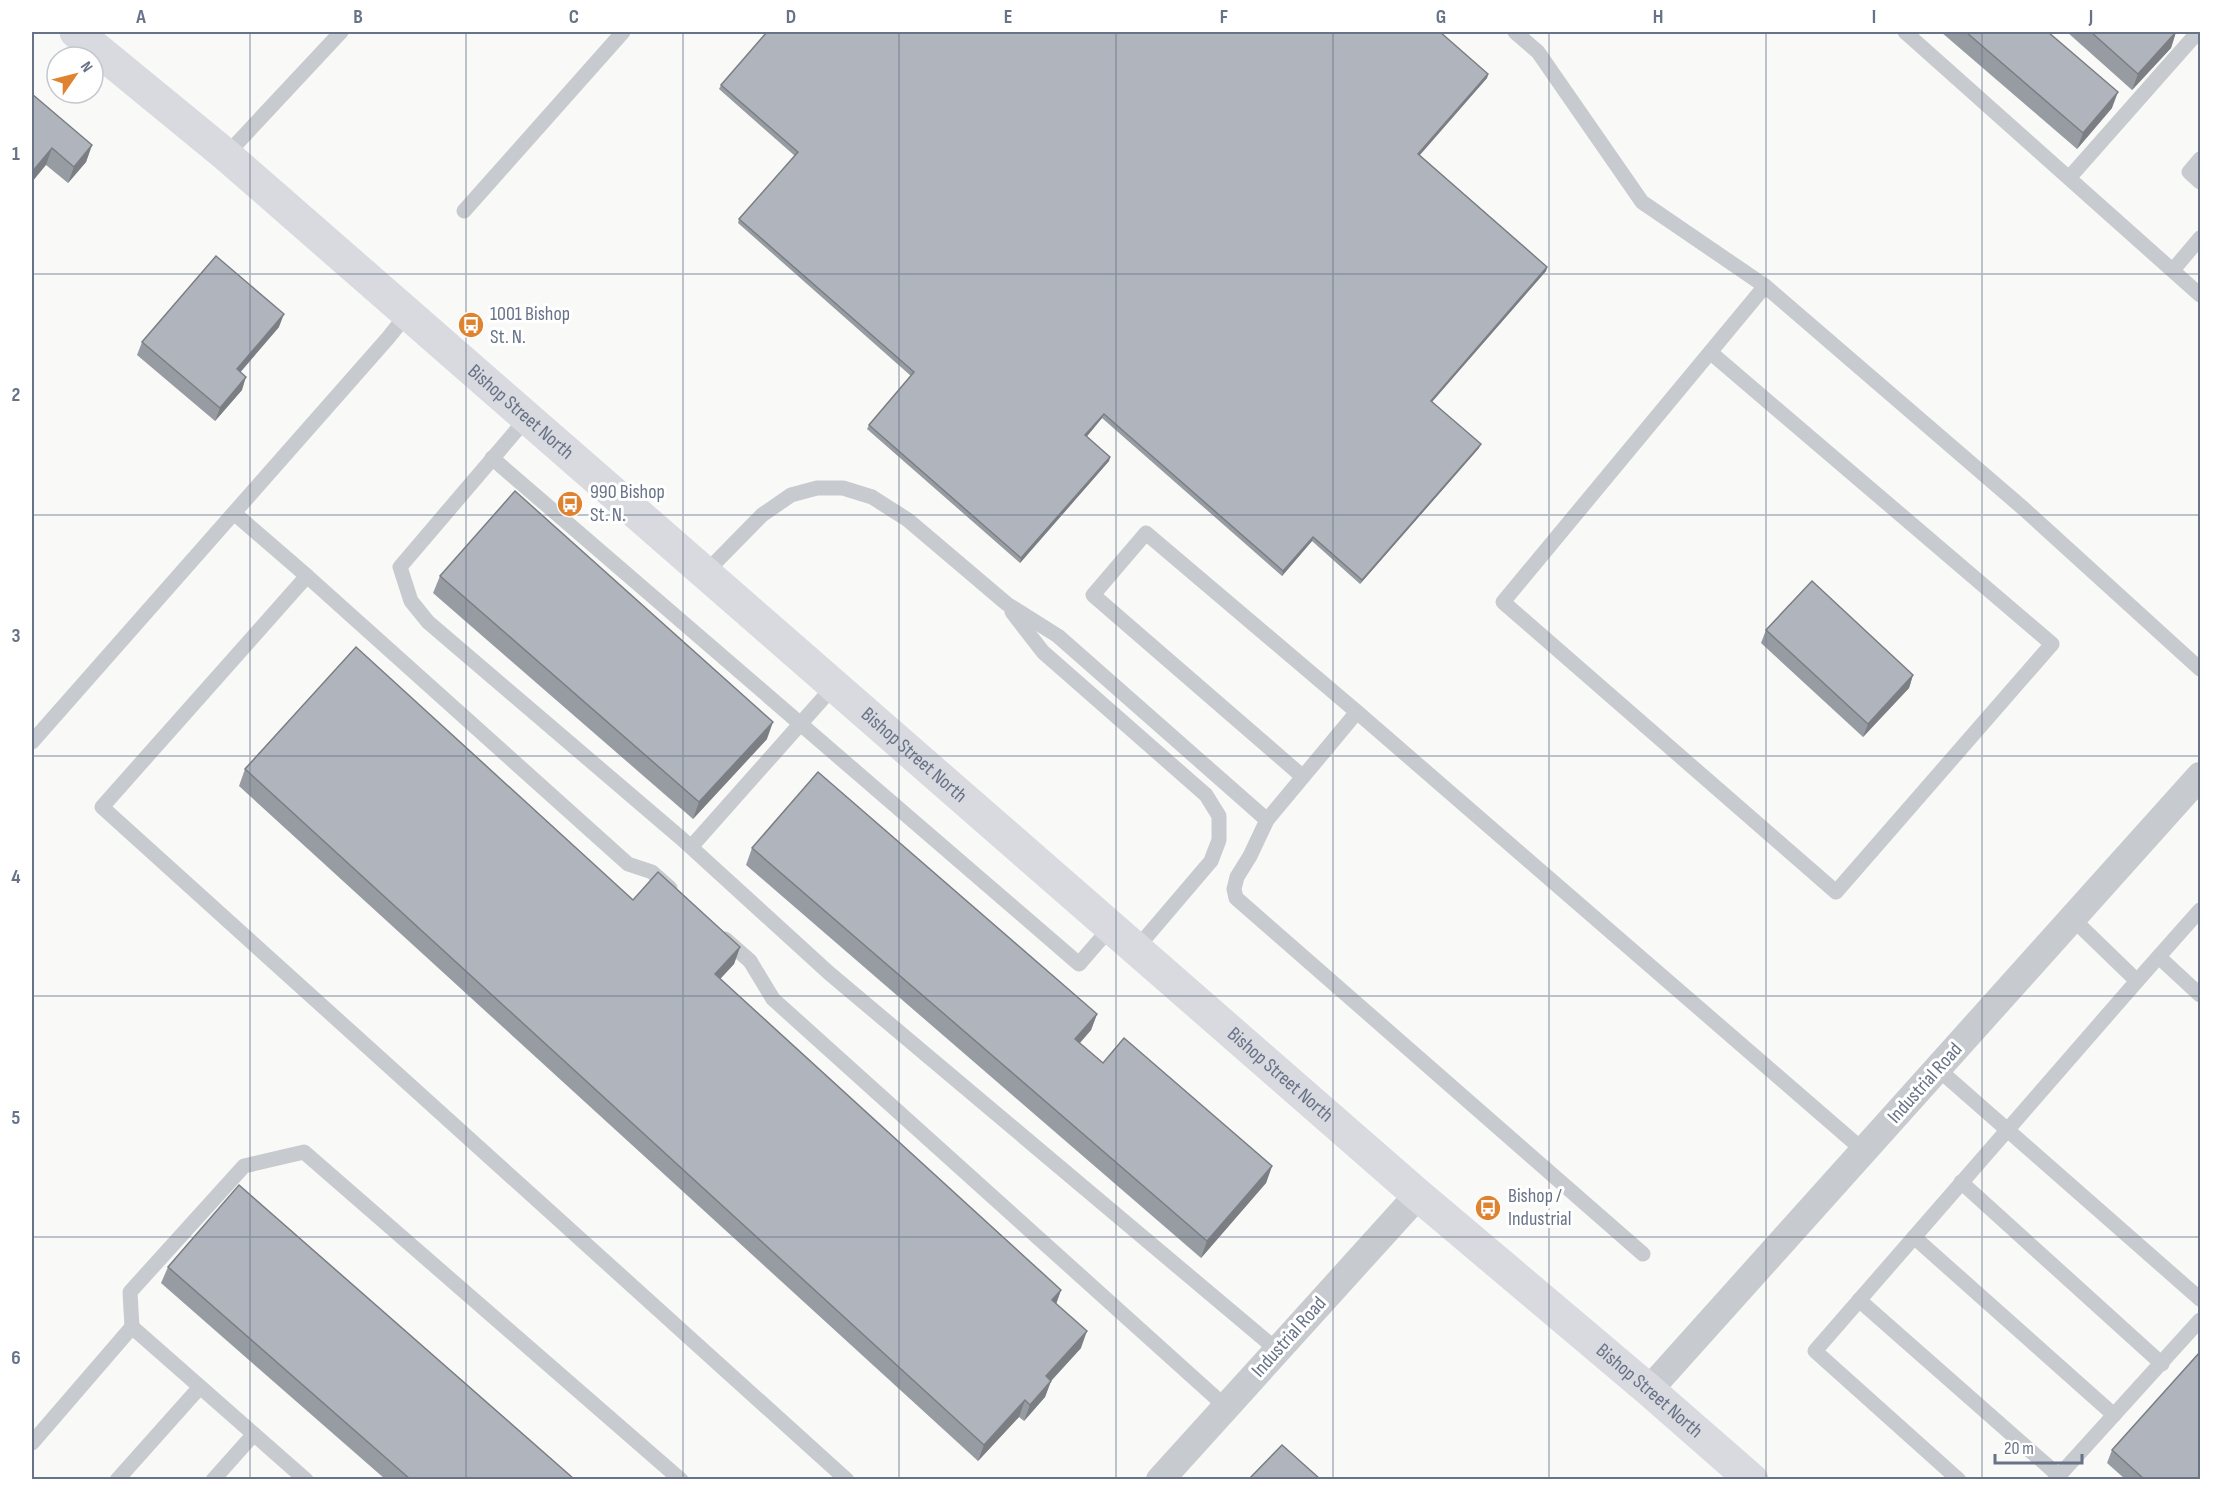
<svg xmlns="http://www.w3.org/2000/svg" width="2232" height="1511" font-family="'Sofia Sans Condensed',sans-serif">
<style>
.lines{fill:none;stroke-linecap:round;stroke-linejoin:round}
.service{stroke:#c7cace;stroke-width:15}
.minor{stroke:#c7cace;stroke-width:28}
.secondary{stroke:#d8dae0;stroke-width:33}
.wall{fill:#979ca3}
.shaded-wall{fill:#7b7f84}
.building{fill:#b0b5bd;stroke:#7b7f84;stroke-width:1.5}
.grid{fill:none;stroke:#697388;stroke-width:1.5;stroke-opacity:0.55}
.labels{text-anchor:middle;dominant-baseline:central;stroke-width:6;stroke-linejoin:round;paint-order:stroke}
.poi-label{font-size:20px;fill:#697388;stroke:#fff;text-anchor:start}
.street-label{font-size:20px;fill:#697388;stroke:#fff}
.neatline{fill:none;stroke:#697388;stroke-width:2}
.grid-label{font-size:20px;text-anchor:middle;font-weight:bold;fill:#697388}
</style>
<rect width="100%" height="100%" fill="#f9f9f7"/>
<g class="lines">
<g class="service">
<path d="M1515 32 1538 52 1642 202 1765 286 2024 509 2200 669"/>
<path d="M1905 32 2200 295"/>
<path d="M226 155 341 32"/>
<path d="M2200 159 2189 172 2200 182"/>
<path d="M2069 178 2198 32"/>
<path d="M464 211 623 32"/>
<path d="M2173 270 2200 238"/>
<path d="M1710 352 2052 644 1836 892 1503 602 1765 286"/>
<path d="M527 418 400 567 411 601 428 622 682 839 829 973 1277 1350"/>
<path d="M492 458 1079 964 1111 927"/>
<path d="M234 513 307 576"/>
<path d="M705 573 762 515 791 495 817 488H843L872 497 908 520 1007 604 1058 636 1267 820"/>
<path d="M1012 612 1043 652 1206 795 1219 816V840L1211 861 1136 949"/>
<path d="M1357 712 1864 1151"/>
<path d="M32 742 388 338 408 313"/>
<path d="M1302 776 1093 595 1146 533 1357 712 1267 820 1250 856 1237 877 1234 889 1236 898 1643 1254"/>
<path d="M691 847 834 686"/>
<path d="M670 888 652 872 628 864 307 576 102 807 847 1480"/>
<path d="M2073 919 2137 981 2200 910"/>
<path d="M725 939 750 961 773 999 1226 1407"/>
<path d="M2159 957 2200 995"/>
<path d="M1938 1069 2200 1299"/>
<path d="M1961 1182 2162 1364"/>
<path d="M1914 1237 2114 1415"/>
<path d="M1859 1300 2058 1475"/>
<path d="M132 1327 130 1292 244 1166 304 1152 681 1480"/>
<path d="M32 1443 132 1327 306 1480"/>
<path d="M117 1480 200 1387"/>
<path d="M213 1480 254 1434"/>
<path d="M1959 1480 1815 1351 2137 981"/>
<path d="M2055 1480 2200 1320"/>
</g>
<g class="minor">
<path d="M1649 1390 2200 776"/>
<path d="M1160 1480 1418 1195"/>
</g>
<path class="secondary" id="s1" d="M76 32 226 155 1418 1195 1649 1390 1752 1480"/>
</g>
<g class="wall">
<path d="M1941 32H2048L2112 108 2077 149Z"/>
<path d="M2067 32H2176L2171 48 2132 90Z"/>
<path d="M1488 74 1487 78 1420 155 1547 267 1546 271 1432 402 1479 448 1360 584 1312 541 1282 576 1102 418 1086 437 1110 457 1109 461 1020 563 867 429 869 425 911 376 738 223 739 219 795 156 719 89 721 85Z"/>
<path d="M32 94 92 145 86 162 68 183 46 165Z"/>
<path d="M279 327 240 372 242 390 215 421 137 355 142 342Z"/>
<path d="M440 576 767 739 693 819 433 593Z"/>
<path d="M1766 630 1913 675 1909 688 1863 737 1761 643Z"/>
<path d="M245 769 633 900 740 947 734 964 720 979 1061 1290 1056 1304 1081 1348 1051 1381 1045 1397 1024 1421 1019 1417 978 1461 239 786Z"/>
<path d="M752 848 1097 1014 1091 1030 1080 1043 1103 1063 1272 1166 1266 1183 1201 1258 746 865Z"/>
<path d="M168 1267 574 1479H385L161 1283Z"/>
<path d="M2112 1450 2200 1479H2125L2107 1463Z"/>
</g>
<g class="shaded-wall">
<path d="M2176 32 2171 48 2132 90 2138 74Z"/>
<path d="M1488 74 1487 78 1417 158 1418 154Z"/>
<path d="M2118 92 2112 108 2077 149 2083 133Z"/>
<path d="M92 145 86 162 68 183 74 167Z"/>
<path d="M52 148 46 165 32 182V172Z"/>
<path d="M1547 267 1546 271 1429 405 1431 401Z"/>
<path d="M284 314 279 327 232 382 237 369Z"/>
<path d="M246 377 242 390 215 421 220 408Z"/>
<path d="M1104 414 1102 418 1084 440 1085 435Z"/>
<path d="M1481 444 1479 448 1360 584 1362 580Z"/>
<path d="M1110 457 1109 461 1020 563 1021 558Z"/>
<path d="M1313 537 1312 541 1282 576 1283 571Z"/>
<path d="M1913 675 1909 688 1863 737 1868 724Z"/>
<path d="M773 722 767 739 693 819 699 802Z"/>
<path d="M740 947 734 964 709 991 715 974Z"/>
<path d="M1097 1014 1091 1030 1069 1055 1075 1039Z"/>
<path d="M1272 1166 1266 1183 1201 1258 1207 1241Z"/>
<path d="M1061 1290 1055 1307 1052 1300Z"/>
<path d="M1087 1331 1081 1348 1040 1393 1046 1376Z"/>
<path d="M1051 1381 1045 1397 1024 1421 1030 1405Z"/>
<path d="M1025 1400 1019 1417 978 1461 984 1445Z"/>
</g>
<g class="building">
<path d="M767 32H1440L1488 74 1418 154 1547 267 1431 401 1481 444 1362 580 1313 537 1283 571 1104 414 1085 435 1110 457 1021 558 869 425 914 372 739 219 798 152 721 85Z"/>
<path d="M1966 32H2048L2118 92 2083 133Z"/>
<path d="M2091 32H2176L2138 74Z"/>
<path d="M32 94 92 145 74 167 52 148 32 172Z"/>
<path d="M216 256 284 314 237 369 246 377 220 408 142 342Z"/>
<path d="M515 491 773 722 699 802 440 576Z"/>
<path d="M1812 581 1913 675 1868 724 1766 630Z"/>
<path d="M356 647 633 900 658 872 740 947 715 974 1061 1290 1052 1300 1087 1331 1046 1376 1051 1381 1030 1405 1025 1400 984 1445 245 769Z"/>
<path d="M818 772 1097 1014 1075 1039 1103 1063 1124 1038 1272 1166 1207 1241 752 848Z"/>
<path d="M239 1185 574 1479H410L168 1267Z"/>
<path d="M2200 1352V1479H2144L2112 1450Z"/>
<path d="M1282 1445 1320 1479H1249Z"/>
</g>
<path class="grid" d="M250 32V1480M466 32V1480M683 32V1480M899 32V1480M1116 32V1480M1333 32V1480M1549 32V1480M1766 32V1480M1982 32V1480M32 274H2200M32 515H2200M32 756H2200M32 996H2200M32 1237H2200"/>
<defs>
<g id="bus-disc" transform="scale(1.35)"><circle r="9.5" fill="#e08331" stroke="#fff"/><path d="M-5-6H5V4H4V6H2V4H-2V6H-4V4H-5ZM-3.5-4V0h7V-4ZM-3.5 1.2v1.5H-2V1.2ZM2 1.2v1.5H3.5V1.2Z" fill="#fff"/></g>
</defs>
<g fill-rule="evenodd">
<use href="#bus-disc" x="471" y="325"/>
<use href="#bus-disc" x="570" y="504"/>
<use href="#bus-disc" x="1488" y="1208"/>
</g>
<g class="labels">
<g class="poi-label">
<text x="490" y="314">1001 Bishop<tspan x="490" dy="23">St. N.</tspan></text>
<text x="590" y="492">990 Bishop<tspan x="590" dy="23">St. N.</tspan></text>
<text x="1508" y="1196">Bishop /<tspan x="1508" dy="23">Industrial</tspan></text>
</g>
<g class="street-label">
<text stroke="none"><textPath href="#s1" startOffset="585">Bishop Street North</textPath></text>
<text stroke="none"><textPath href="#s1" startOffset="1107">Bishop Street North</textPath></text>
<text stroke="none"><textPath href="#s1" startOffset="1593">Bishop Street North</textPath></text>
<text transform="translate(1925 1083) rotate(-48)">Industrial Road</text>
<text transform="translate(1289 1337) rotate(-48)">Industrial Road</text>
<text stroke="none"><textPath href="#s1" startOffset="2079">Bishop Street North</textPath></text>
</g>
</g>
<rect width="2232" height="1511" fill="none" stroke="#ffffff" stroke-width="66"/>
<g transform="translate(75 75) rotate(55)"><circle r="28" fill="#ffffff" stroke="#c3c7cf" stroke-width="1.5"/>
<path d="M0-4.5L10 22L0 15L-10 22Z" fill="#e08331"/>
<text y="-9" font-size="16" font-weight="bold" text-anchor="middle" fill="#697388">N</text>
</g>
<path d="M1995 1454v9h87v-9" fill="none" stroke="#697388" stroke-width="3"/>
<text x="2004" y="1454" font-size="18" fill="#697388" stroke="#ffffff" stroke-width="4.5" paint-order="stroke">20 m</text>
<rect x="33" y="33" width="2166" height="1445" class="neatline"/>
<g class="grid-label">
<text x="141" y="23">A</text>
<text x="358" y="23">B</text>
<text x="574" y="23">C</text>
<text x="791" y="23">D</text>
<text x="1008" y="23">E</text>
<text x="1224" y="23">F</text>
<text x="1441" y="23">G</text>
<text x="1658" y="23">H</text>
<text x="1874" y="23">I</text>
<text x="2091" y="23">J</text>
<text x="16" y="160">1</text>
<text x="16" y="401">2</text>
<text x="16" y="642">3</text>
<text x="16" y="883">4</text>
<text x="16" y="1124">5</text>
<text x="16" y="1364">6</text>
</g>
</svg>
